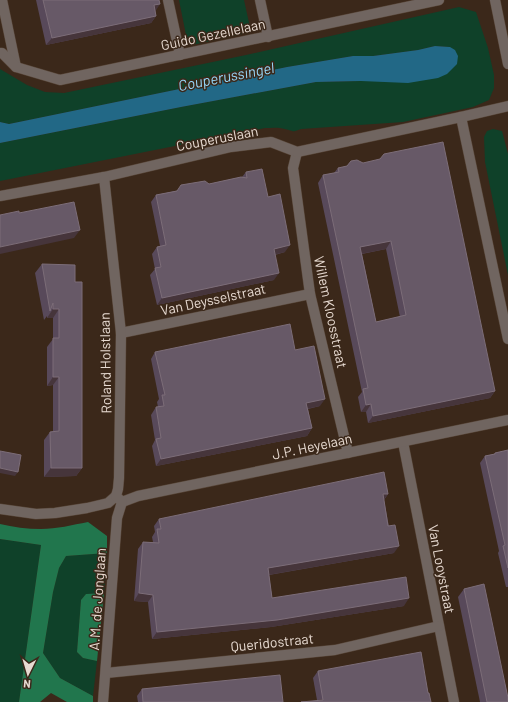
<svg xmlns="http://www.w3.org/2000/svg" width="508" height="702" font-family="Barlow,sans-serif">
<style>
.green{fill:#0f4129}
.forest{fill:#21764d}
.water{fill:#226886}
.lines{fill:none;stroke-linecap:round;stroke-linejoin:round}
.minor-casing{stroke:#574537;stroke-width:11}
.tertiary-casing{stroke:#574537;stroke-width:11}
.minor{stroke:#706560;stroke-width:10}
.tertiary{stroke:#706560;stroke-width:10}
.wall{fill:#58495a;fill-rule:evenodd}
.shaded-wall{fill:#46353b}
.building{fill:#675967;stroke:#7c6d78;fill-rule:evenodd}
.labels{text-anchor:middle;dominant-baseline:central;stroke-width:3;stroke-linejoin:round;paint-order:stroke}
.street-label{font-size:14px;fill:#e8dbd2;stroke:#3b281a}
.water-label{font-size:15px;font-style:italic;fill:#96d7f8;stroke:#3b281a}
</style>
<rect width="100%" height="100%" fill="#3b281a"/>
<g class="green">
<path d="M179 0H244L251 32 192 45 186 35Z"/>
<path d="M459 7 476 12 488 48 494 75V88L489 100 473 107 403 122 301 129C291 133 294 131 285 129 278 127 271 128 265 128L0 181V143L181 107 316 82 361 81 450 47 435 46 418 50 373 56H353L287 67 9 124 0 122V69L27 85 45 92 64 93 246 55Z"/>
<path d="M493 129 502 131 508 154V275L485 162 484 137 487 131Z"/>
<path d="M0 539 41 545 19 702H0Z"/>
<path d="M107 553 104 593 86 594 81 600 77 652 83 658 97 661 93 696 60 678 43 653 53 592 59 568 66 556Z"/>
</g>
<g class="forest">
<path d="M88 522 107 536V553L66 556 59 568 53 592 43 653 60 678 93 696V702H67L51 693 40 702H19L41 545 0 539V524C13 527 27 529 41 529 57 529 72 525 88 522Z"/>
<path d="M104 593 97 661 83 658 77 652 81 600 86 594Z"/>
</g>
<path class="water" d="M435 46 450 47 455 50 458 56 457 64 447 74 438 78 408 83 361 81 316 82 181 107 0 143V122L9 124 287 67 353 56H373L418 50Z"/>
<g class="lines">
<g class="minor-casing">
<g id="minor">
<path d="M2 0 16 67"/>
<path d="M168 0 180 55"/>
<path d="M260 0 268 37"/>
<path d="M0 53H2L16 67 60 80 439 0"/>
<path d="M461 117 508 339"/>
<path d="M297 152 293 168 310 294 348 453"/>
<path d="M0 196 104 177 231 147 271 142 297 152 461 117 508 106"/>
<path d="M121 333 310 294"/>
<path d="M403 442 454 702"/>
<path d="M122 502 138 496 508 420"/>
<path d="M0 509 36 514 55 513 87 508 108 503 116 496"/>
<path d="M106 673 335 650 439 626"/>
<path d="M103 702 117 518 122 502 116 496 118 489 119 478 121 333 104 177"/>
</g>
</g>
<g class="tertiary-casing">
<path id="tertiary" d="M495 0 508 64"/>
</g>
<use href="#minor" class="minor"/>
<use href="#tertiary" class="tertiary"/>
</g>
<g class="wall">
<path d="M36 0H159L155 12 156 16 151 23 46 45Z"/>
<path d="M347 166 495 391 490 398 368 423 366 412H361L358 397 362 392 318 183 323 175 334 173 338 168ZM386 249 400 317 376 322 362 254Z"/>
<path d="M246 172 268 197 285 252 275 255 274 280 157 305 150 275 155 269 152 254 157 247 160 246 151 202 156 195 242 177Z"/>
<path d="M42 264 75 282 82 468 76 476 44 477V440L50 432 53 431V385L47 386V347L53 339V318H47V316L44 320 35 273Z"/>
<path d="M295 350 320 406 308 409 312 428 307 436 156 466 152 446 155 440 151 415 156 407H158L157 402 159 399 151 359 155 352Z"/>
<path d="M508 450V587H506L498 553 499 551 480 463 485 456 494 454 495 453Z"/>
<path d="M388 494 384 500 394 553 269 575 272 598 404 606 271 627 152 639 148 602 134 601 138 549 143 542H153L152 537 155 532 154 526 159 519Z"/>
<path d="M464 589 508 702H480L458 597Z"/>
<path d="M318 671 428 693 317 700 313 678Z"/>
<path d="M142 689 283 702H138L137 696Z"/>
</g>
<g class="shaded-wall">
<path d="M160 4 155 12 154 5Z"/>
<path d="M156 16 151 23 46 45 52 38Z"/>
<path d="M80 230 74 238 0 254V247Z"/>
<path d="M391 241 386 249 355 255 360 247Z"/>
<path d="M290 245 285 252 269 256 274 249Z"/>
<path d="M279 273 274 280 157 305 162 298Z"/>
<path d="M53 309H59L53 318H47Z"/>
<path d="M53 377H59L53 385 47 386Z"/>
<path d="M495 391 490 398 368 423 373 416Z"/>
<path d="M325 399 320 406 301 410 306 403Z"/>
<path d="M371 404 366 412H361L366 405Z"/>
<path d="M312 428 307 436 156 466 161 459Z"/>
<path d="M0 468 18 472 15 476 0 473Z"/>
<path d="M51 468H82L76 476 44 477Z"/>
<path d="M383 494H388L383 501Z"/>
<path d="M399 546 394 553 262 576 268 568Z"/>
<path d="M139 593 153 595 148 602 134 601Z"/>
<path d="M409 598 404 606 271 627 152 639 157 632Z"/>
</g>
<g class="building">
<path d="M43 0H159L160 4 154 5 156 16 52 38Z"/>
<path d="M443 142 495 391 373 416 371 404 366 405 363 389 368 388 323 175 339 172 338 168 347 166 351 161 357 160 363 163 380 159 384 154ZM391 241 406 315 376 322 360 247Z"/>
<path d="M262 169 268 197 280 194 290 245 274 249 279 273 162 298 155 268 161 267 157 247 166 245 156 195 177 191 181 185 205 181 209 184 241 177 247 178 246 172Z"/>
<path d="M74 202 80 230 0 247V215L19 211V213Z"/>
<path d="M42 264 75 265V282H82V468H51L50 432 59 431V377H53V338H59V309H53V303L50 311Z"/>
<path d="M290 324 295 350 314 346 325 399 306 403 312 428 161 459 156 439 161 438 156 407 164 406 162 395H165L155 352Z"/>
<path d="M508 450V568L503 546 505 545 485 456 495 454V453Z"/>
<path d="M0 451 21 455 18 472 0 468Z"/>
<path d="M384 472 388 494H383L388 526 395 525 399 546 268 568 272 598 406 577 409 598 277 620 157 632 153 595 139 593 143 542 159 543 157 529H161L159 519Z"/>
<path d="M484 584 508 698V702H487L464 589Z"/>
<path d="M421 652 428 693H429L431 702H301L323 700 318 671Z"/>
<path d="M280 675 283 702H143L142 689Z"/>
</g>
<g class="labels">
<g class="street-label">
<text transform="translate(213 34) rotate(-12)">Guido Gezellelaan</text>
<text transform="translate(217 138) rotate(-11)">Couperuslaan</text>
<text transform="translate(213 299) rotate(-12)">Van Deysselstraat</text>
<text transform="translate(331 312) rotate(78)">Willem Kloosstraat</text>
<text transform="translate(105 363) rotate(-91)">Roland Holstlaan</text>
<text transform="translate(312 446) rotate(-12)">J.P. Heyelaan</text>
<text transform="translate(442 569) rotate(79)">Van Looystraat</text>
<text transform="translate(97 599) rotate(-86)">A.M. de Jonglaan</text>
<text transform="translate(272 642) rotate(-6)">Queridostraat</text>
</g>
<g class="water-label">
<text transform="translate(226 76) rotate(-11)">Couperussingel</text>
</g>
</g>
<g transform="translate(28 674) rotate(185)" stroke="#3b281a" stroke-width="3" paint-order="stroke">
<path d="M0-3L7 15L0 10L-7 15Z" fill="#e8dbd2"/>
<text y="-6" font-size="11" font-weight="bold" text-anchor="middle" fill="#e8dbd2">N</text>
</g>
</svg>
